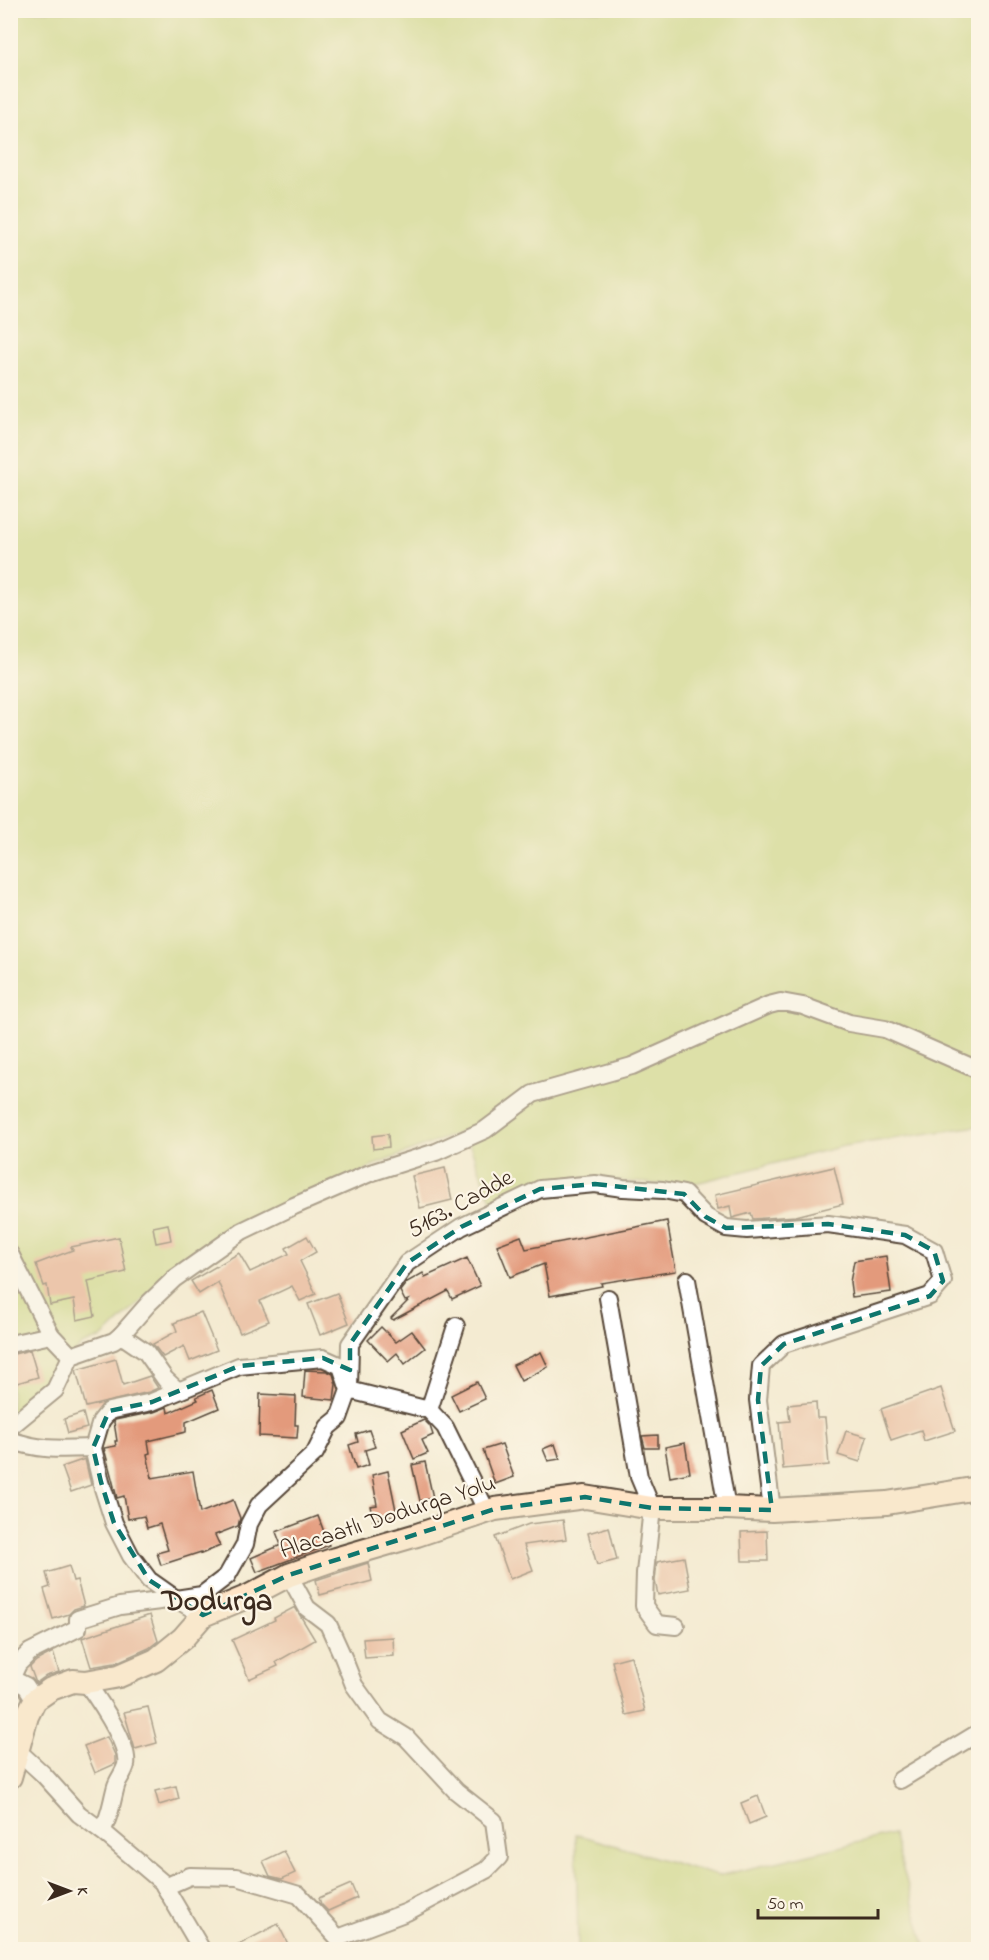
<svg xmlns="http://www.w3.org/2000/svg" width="989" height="1960" font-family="'Indie Flower',sans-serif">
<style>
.green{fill:#c0d274;stroke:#7e7e49;stroke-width:1.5}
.building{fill:#e39a7b}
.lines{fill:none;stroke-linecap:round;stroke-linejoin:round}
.street-casing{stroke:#574739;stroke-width:20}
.secondary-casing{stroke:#574739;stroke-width:26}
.street{stroke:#fff;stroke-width:16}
.secondary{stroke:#ffe4c6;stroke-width:22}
.marked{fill:none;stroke:#0f766e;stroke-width:4.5;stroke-dasharray:12 8;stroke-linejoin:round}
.labels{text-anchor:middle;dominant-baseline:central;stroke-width:4.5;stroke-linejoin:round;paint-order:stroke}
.street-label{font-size:24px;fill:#3b2a1e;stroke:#fcf5e5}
.district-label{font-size:30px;font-weight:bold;fill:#3b2a1e;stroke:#fcf5e5}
</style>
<rect width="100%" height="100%" fill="#fcf5e5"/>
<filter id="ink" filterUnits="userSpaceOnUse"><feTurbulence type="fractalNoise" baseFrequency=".0167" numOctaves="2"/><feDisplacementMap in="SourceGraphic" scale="12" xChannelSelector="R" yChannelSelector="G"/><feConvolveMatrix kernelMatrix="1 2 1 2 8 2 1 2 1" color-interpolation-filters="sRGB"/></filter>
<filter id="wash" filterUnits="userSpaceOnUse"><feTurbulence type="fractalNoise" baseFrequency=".008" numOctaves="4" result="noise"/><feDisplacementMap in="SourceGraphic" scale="24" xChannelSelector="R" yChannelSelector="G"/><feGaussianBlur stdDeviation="1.35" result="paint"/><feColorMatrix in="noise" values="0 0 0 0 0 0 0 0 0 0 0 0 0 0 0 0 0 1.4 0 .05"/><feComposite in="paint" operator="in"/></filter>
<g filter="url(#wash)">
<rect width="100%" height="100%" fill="#f4ebd2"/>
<g class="green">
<path d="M11 11H978V1126L844 1146 684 1186 582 1178 494 1206 464 1131 377 1164 170 1274 103 1337 82 1345 45 1385 11 1417Z"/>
<path d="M576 1834 718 1876 893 1834 926 1949H578Z"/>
</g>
<g id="blocks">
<g class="building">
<path d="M388 1134 389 1147 373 1149 372 1136Z"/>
<path d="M834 1167 843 1204 796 1216 753 1219 751 1213 732 1218 730 1206 718 1209 715 1195Z"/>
<path d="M445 1168 452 1200 420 1208 412 1176Z"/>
<path d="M667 1221 676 1271 601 1283 602 1286 550 1296 544 1264 510 1277 497 1245 521 1236 526 1249Z"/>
<path d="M168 1224 171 1240 156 1243 153 1227Z"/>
<path d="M307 1236 316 1252 300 1261 316 1294 300 1301 292 1286 260 1301 269 1321 240 1333 218 1282 199 1294 191 1281 239 1253 250 1272 289 1254 286 1248Z"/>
<path d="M119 1237 126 1272 88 1281 95 1316 77 1320 74 1300 50 1305 47 1285 44 1286 36 1264 73 1250 71 1247Z"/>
<path d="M886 1256 891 1292 852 1297 850 1282 854 1261Z"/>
<path d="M467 1258 480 1286 452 1299 448 1291 393 1320 391 1318 409 1300 405 1301 400 1291 407 1282 423 1273 425 1277Z"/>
<path d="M337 1293 349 1323 320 1335 308 1304Z"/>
<path d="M201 1312 217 1350 190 1361 184 1346 163 1357 153 1344 177 1331 174 1323Z"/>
<path d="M381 1327 396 1342 412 1331 425 1348 405 1364 397 1353 388 1361 368 1340Z"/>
<path d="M30 1350 38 1377 10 1385V1355Z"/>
<path d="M541 1352 548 1367 521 1381 513 1365Z"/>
<path d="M116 1359 123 1385 150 1376 158 1388 149 1392 86 1407 76 1370Z"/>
<path d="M305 1370 327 1371 333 1374 336 1384 334 1400 303 1397Z"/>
<path d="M477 1382 485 1399 459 1411 451 1395Z"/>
<path d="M941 1388 955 1431 924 1441 921 1430 891 1440 881 1409Z"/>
<path d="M212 1390 219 1408 186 1422V1432L148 1441 150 1453 147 1454 152 1478 193 1471 200 1513 233 1500 240 1518 238 1526 215 1535 220 1546 201 1554V1552L161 1565 157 1553 168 1550 160 1524 147 1528 144 1516 128 1519 124 1496 117 1498 104 1448 116 1446 115 1441H117L114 1422 115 1420 154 1412 167 1407 168 1413 198 1400 196 1397Z"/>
<path d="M260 1394 296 1396 295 1425H298L297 1438 259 1436Z"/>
<path d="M816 1402 817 1418H825L829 1465 783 1469 779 1422 790 1421 788 1405Z"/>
<path d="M83 1413 87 1428 68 1433 64 1419Z"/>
<path d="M424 1420 430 1426 433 1435 422 1440 428 1453 414 1459 402 1430Z"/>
<path d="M369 1430 375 1447 365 1450 369 1465 356 1469 349 1445 358 1442 356 1434Z"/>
<path d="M846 1431 867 1437 860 1462 838 1455Z"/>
<path d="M658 1435V1448H645L642 1436Z"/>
<path d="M685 1443 690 1473 670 1477 665 1447Z"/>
<path d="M502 1444 514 1477 495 1484 483 1450Z"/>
<path d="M555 1444 560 1459 548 1461 543 1449Z"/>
<path d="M85 1459 91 1485 71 1492 62 1467Z"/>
<path d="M425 1462 433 1498 420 1501 412 1465Z"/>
<path d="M388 1471 397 1515 373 1520 370 1506 377 1505 372 1475Z"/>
<path d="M318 1516 329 1545 257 1572 251 1558 281 1545 276 1532Z"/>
<path d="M563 1520 566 1539 524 1545 533 1570 510 1579 495 1537 529 1524Z"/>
<path d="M609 1527 617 1560 597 1565 588 1533Z"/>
<path d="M767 1531 768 1561H742L741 1532Z"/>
<path d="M684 1557 690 1589 658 1595 655 1581 657 1562Z"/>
<path d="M368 1563 372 1581 320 1595 316 1580Z"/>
<path d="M69 1566 73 1581 77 1580 84 1606 74 1609 69 1614 53 1619 44 1589 50 1587 46 1573Z"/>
<path d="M295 1607 315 1640 276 1662 278 1666 249 1679 232 1640 275 1620 274 1618Z"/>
<path d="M150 1615 158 1641 149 1648 115 1663 91 1667 82 1638Z"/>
<path d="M393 1637 394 1656 365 1658 363 1639Z"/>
<path d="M53 1652 59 1672 46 1676 36 1683 30 1667 36 1661Z"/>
<path d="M631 1656 645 1711 626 1715 612 1661Z"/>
<path d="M148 1707 157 1743 135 1749 124 1712Z"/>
<path d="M107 1737 115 1755V1764L95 1773 84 1746Z"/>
<path d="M176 1786 179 1799 159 1805 155 1791Z"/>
<path d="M758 1796 766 1817 749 1824 741 1803Z"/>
<path d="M284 1851 295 1873 282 1879 270 1876 263 1861Z"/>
<path d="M351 1884 357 1898 328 1911 321 1904 319 1898Z"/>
<path d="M278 1924 291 1950H229Z"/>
</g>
</g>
</g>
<g filter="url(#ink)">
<use href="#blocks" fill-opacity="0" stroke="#574739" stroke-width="1.5"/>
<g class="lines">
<g class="street-casing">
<g id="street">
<path d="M10 1254 51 1335 71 1356"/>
<path d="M687 1280 727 1508"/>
<path d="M608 1298 639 1477 652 1508 645 1573 644 1606 657 1624 676 1626"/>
<path d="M121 1335 149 1303 174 1279 242 1231 294 1206 370 1173 436 1152 485 1130 533 1094 632 1066 769 1005 781 1002 803 1006 849 1023 885 1029 978 1070"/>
<path d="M10 1344 51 1335"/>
<path d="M429 1410 456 1326"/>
<path d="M10 1427 55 1390 71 1356 114 1341 121 1335 146 1352 165 1379 177 1390"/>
<path d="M10 1440C41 1451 62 1449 93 1448"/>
<path d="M487 1512 445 1427 429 1410 349 1390 341 1366 323 1358 239 1366 152 1402 109 1411 101 1421 93 1448 101 1482 114 1523 131 1556 149 1580 176 1599 202 1595 227 1576 245 1544 249 1524 259 1505 315 1453 328 1427 339 1418 349 1390 350 1344 407 1263 461 1227 540 1189 595 1184 623 1188 663 1190 684 1194 706 1217 726 1228 747 1230 828 1224 905 1235 934 1251 943 1281 930 1296 784 1344 761 1366 758 1400 772 1510"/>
<path d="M12 1677 18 1664 30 1652 78 1628V1619L120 1606 176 1599 203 1615"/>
<path d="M10 1678 26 1686 35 1700"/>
<path d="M18 1751 43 1774 79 1814 102 1831C111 1814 111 1804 116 1786 118 1779 124 1773 126 1765 130 1744 98 1699 86 1682"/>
<path d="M900 1780 978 1733"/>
<path d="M102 1831 162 1882 202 1950"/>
<path d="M165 1887 190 1876 237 1877 299 1895 338 1938 407 1912 486 1870 499 1857 494 1821 456 1791 406 1737 380 1721 354 1685 343 1657 328 1624 307 1608 289 1575"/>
</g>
</g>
<g class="secondary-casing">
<path id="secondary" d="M10 1777 27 1716 35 1700 51 1689 73 1681 86 1682 119 1676 156 1660 183 1638 203 1615 249 1596 289 1575 335 1559 417 1535 495 1509 585 1497 652 1508H727L772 1510 887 1503 978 1488"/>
</g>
<use href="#street" class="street"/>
<use href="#secondary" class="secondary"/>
</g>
</g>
<path d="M0 0H989V1960H0ZM595 1184 684 1194 706 1217 726 1228 828 1224 905 1235 934 1251 943 1281 930 1296 784 1344 761 1366 758 1400 772 1510 652 1508 585 1497 495 1509 289 1575 203 1615 149 1580 114 1523 101 1482 93 1448 109 1411 152 1402 239 1366 323 1358 350 1370V1344L407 1263 461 1227 540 1189Z" fill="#f4ebd2" fill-opacity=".55" fill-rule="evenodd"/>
<path class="marked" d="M595 1184 684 1194 706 1217 726 1228 828 1224 905 1235 934 1251 943 1281 930 1296 784 1344 761 1366 758 1400 772 1510 652 1508 585 1497 495 1509 289 1575 203 1615 149 1580 114 1523 101 1482 93 1448 109 1411 152 1402 239 1366 323 1358 350 1370V1344L407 1263 461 1227 540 1189Z"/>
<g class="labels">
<g class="street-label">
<text transform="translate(461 1205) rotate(-29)">5163. Cadde</text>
<text transform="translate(388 1518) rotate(-18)">Alacaatlı Dodurga Yolu</text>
</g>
<g class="district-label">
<text x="217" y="1603">Dodurga</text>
</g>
</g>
<rect width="989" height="1960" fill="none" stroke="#fcf5e5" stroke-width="36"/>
<g transform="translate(69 1891) rotate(90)" stroke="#fcf5e5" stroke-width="4.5" paint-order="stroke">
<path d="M0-4.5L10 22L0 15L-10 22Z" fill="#3b2a1e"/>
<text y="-9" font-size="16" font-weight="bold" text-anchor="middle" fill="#3b2a1e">K</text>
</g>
<path d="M758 1909v9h120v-9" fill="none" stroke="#3b2a1e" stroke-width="3"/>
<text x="767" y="1909" font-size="18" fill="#3b2a1e" stroke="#fcf5e5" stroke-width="4.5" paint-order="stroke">50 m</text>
</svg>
